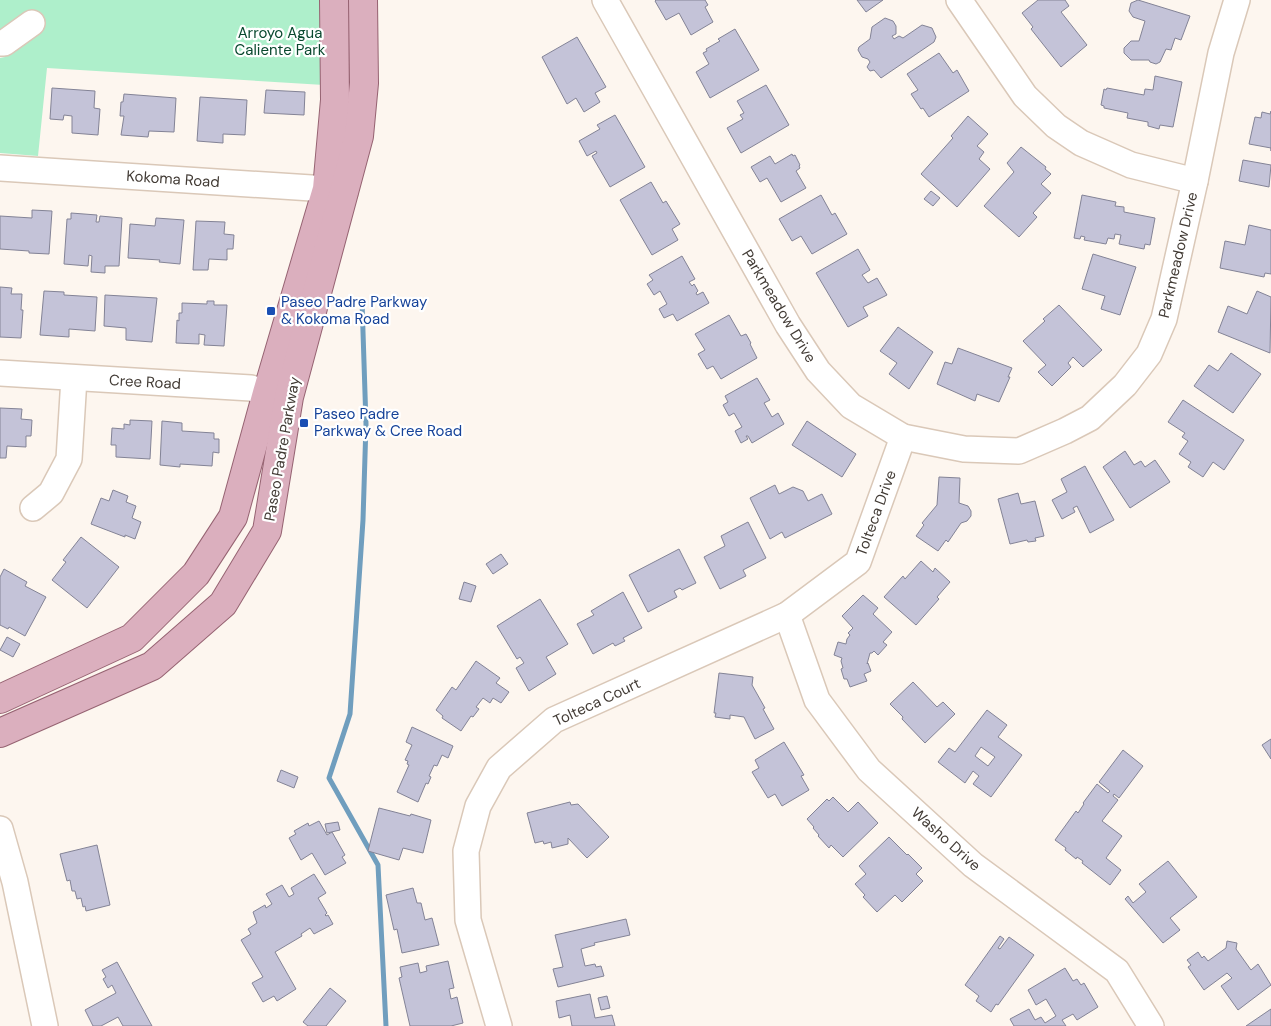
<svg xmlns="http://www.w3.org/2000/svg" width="1271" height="1026" font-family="'DM Sans',sans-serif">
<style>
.green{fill:#aeefcb}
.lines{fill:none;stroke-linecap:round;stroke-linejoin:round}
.stream{stroke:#709ebe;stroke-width:5}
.building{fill:#c4c3d8;stroke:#838396;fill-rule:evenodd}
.minor-casing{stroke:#dac8b8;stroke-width:28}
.major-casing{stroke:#966372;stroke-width:30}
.minor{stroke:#fff;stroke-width:25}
.major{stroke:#dbafbe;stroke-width:28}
.transit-dot{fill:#1a4fb4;stroke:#fff;stroke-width:2}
.labels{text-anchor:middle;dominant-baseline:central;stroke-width:4.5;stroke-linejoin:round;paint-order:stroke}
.park-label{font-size:15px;fill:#09492f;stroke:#fff}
.street-label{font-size:15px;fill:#423b35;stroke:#fff}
.transit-label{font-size:15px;fill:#164399;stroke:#fff;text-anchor:start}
</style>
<rect width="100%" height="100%" fill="#fdf6ef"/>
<path class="green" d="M0 0H323L324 85 47 68 38 156 0 153V58L5 57 0 48Z"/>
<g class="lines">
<path class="stream" d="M362 301 366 424 363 520 350 714 329 778 378 865 386 1026"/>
</g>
<g class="building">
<path d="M656 0H705L708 5 705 7 713 22 691 35 679 13 666 20 655 1Z"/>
<path d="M857 0H883L866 12Z"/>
<path d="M1038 0H1065L1069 6 1061 12 1087 45 1061 67 1031 29 1033 27 1022 13Z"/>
<path d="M1138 0 1190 16 1181 40 1175 38 1171 50 1166 49 1160 62 1156 64 1150 62 1149 60H1131L1124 53V48L1131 41H1139L1145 21 1133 17 1129 11 1131 3Z"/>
<path d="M885 18 893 21 896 26V34L892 36 894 39 899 36 903 38 922 25 932 28 936 37 934 42 881 78 874 70 870 71 867 67 870 62 868 59 862 57 858 50 859 47 870 39 872 27Z"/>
<path d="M735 29 759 70 710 98 696 72 709 64 703 53 707 51 706 49 720 41 718 39Z"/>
<path d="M577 37 606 87 595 93 600 102 584 112 576 98 567 104 542 57Z"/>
<path d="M939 53 953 73 957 70 969 91 929 117 923 108 921 109 911 94 918 90 907 74Z"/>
<path d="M1155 76 1182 82 1173 127 1160 125 1159 129 1148 126V122L1127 118 1128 113 1104 108V106L1101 105 1104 89 1106 90 1107 88 1144 95 1145 89 1153 90Z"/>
<path d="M766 85 789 125 741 153 727 128 743 119 740 115 744 113 737 101Z"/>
<path d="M52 88 95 91 94 108 100 109 98 135 72 133V116L64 115 63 120 50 119Z"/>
<path d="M266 90 305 92 304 115 264 113Z"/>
<path d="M124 94 176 98 174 132 149 131 148 137 121 135 124 116H120L121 102H123Z"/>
<path d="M200 97 247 100 245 135 223 134V143L197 141Z"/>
<path d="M1271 111V151V148L1249 144 1255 117 1261 118 1262 112 1270 114Z"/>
<path d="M615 115 645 167 610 187 592 156 597 153 596 151 587 156 579 141 600 129 597 125Z"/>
<path d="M968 116 988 134 977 146 984 152 979 159 990 169 957 207 921 174 953 138 951 136Z"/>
<path d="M1021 147 1046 167 1045 169 1051 174 1041 184 1051 193 1033 213 1037 217 1019 237 984 206 1014 172 1007 163Z"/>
<path d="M792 154 793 156 795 155 800 165 799 166 800 168 796 171 806 188 781 202 767 178 760 182 751 167 770 156 775 164Z"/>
<path d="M1243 160 1271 165 1269 187 1239 181Z"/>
<path d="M651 182 663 203 666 201 680 224 672 229 678 240 652 255 620 200Z"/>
<path d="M931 191 940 198 933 206 924 199Z"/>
<path d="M821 195 832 215 835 213 847 234 812 254 801 236 792 241 779 219Z"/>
<path d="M1082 195 1116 202 1115 206 1124 207V212L1155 218 1150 245 1145 244 1144 249 1119 244 1121 235 1115 234 1114 239 1108 238 1106 244 1084 240 1085 237 1081 236 1080 239 1074 238Z"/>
<path d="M32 210 52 211 49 254 29 253V251L0 249V216L32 218Z"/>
<path d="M71 213 97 215 96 222H99L100 216 122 218 119 266H105V273L91 272 92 256 89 255 88 266 64 264 67 219H71Z"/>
<path d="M156 218 184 220 180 264 159 262 160 260 128 258 130 224 155 226Z"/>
<path d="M196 221 225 222 224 234 234 235 233 249H227V260L209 259 208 270H193Z"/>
<path d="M1249 225 1271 230V274L1265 273 1264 277 1220 268 1225 241 1245 245Z"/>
<path d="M858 249 870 270 862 275 868 283 877 278 887 295 863 307 868 316 848 327 816 273Z"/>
<path d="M1093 254 1136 267 1120 315 1101 309 1105 296 1082 289Z"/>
<path d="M682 256 695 279 689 282 692 286 694 284 698 291 696 293 697 295 703 292 709 303 677 321 673 314 664 318 659 309 667 304 660 291 654 295 647 284 653 280 649 275Z"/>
<path d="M0 287 12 288 11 294H22L21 310H23L21 338 0 337Z"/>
<path d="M44 291 64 292V295L97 297 95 331 69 329V337L40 335Z"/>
<path d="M1257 291 1271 297 1270 353 1218 332 1228 306 1247 314Z"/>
<path d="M105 295 157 298 152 342 126 340V328L104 326Z"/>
<path d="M207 301H214V305H227L224 346 204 345 205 335 199 334V344L176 343 177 320 179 321V313H182V303L207 304Z"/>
<path d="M1059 305 1102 350 1083 367 1073 357 1068 363 1071 367 1052 386 1038 372 1046 365 1023 341 1045 321 1043 319Z"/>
<path d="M729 315 741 336 746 334 751 343 750 344 757 358 721 379 713 366 707 369 698 354 705 350 695 334Z"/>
<path d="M898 327 933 352 909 389 889 374 897 363 880 351Z"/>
<path d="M958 348 1012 368 1008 377H1010L999 402 977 394 975 401 937 384 945 362 952 364Z"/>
<path d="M1231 353 1261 374 1233 413 1194 386 1209 365 1218 371Z"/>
<path d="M757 378 770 400 764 403 772 417 778 413 784 424 752 443 748 436H746L748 439 741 443 735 431 742 427 734 413 729 416 723 405 728 402 725 396Z"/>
<path d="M1183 400 1244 440 1224 470 1213 462 1203 477 1188 467 1191 462 1179 454 1188 441 1182 437 1185 433 1168 422Z"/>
<path d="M0 408 22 409 21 419 32 420 31 436H26V447L7 446 6 458H0Z"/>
<path d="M130 420 152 421 150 459 116 457V445H111L112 428 124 429V424L130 425Z"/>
<path d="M162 421 182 423V431L214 433V439H219V453L213 452 212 466 180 464V467L160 465Z"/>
<path d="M807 421 856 454 842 477 792 445Z"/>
<path d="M1125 451 1134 465 1141 461 1145 467 1155 460 1170 482 1130 508 1103 467Z"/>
<path d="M1085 466 1114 520 1090 533 1077 506 1073 508 1075 512 1062 519 1052 500 1067 492 1061 479Z"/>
<path d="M939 477 960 478 959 503 968 506 971 511V516L967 521 961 523 948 542 946 540 938 551 916 536 924 525 922 523 937 505Z"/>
<path d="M775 485 779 494 793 487 803 491 808 501 822 494 832 514 785 538 782 532 770 539 750 498Z"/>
<path d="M113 490 128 496 126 502 136 506 132 518 141 522 135 539 125 535V537L91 524 101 498 109 501Z"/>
<path d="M1018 493 1021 504 1035 501 1044 536 1035 538 1036 541 1028 542 1027 540 1010 544 998 499Z"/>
<path d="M748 522 766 558 743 570 746 576 720 589 704 557 725 546 721 536Z"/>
<path d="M81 537 119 567 87 608 52 580 66 562 63 560Z"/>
<path d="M679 549 696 583 682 590 680 588 674 591 677 597 648 612 629 575Z"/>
<path d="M501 554 508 564 493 574 486 564Z"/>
<path d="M921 561 933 572 935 568 950 582 937 597 939 599 916 625 884 597 903 576 905 579Z"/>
<path d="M4 569 27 582 25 586 46 597 25 636 9 627 8 629 0 625V577Z"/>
<path d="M464 582 476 586 471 602 459 599Z"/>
<path d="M623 592 642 628 623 638 625 641 615 646 613 643 593 654 577 624 594 615 591 611Z"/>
<path d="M863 595 878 608 873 614 892 632 883 642 887 645 878 655 874 651 872 653H870L867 664 868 663 871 671 864 674 867 681 850 687 847 679H844L841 669 843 668 841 661 842 658 834 655 838 642 846 644 847 639 850 635 848 633 853 628 842 616Z"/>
<path d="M540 599 568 644 546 657 556 674 529 691 516 668 524 663 520 657 517 659 497 626Z"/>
<path d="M7 637 20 644 13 657 0 650Z"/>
<path d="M476 661 500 678 496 683 509 692 501 703 493 698 490 703 483 698 476 707 479 709 473 717 471 716 461 731 442 718 443 716 436 710 452 687 456 690Z"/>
<path d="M719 673 753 677 752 685 765 708 763 709 774 729 755 739 744 717 730 715V719L715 717 716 713H714Z"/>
<path d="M913 682 937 707 943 702 955 714 925 743 902 719 903 717 890 704Z"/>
<path d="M987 710 1007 725 998 737 1022 755 991 797 973 784 979 776 973 771 965 783 938 762 949 748 955 752ZM981 747 995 757 988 766 975 756Z"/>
<path d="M412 727 453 746 448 758 442 755 437 766 434 765 429 776 431 777 428 784 426 783 418 802 397 792 409 765 407 764 408 761 405 760 412 745 406 742Z"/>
<path d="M1271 739V759L1262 745Z"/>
<path d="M784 742 804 775 801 776 809 790 782 806 775 794 768 798 752 772 759 768 755 760Z"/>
<path d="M1123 750 1143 766 1119 798 1114 794 1113 796 1118 800 1102 821 1122 836 1106 858 1121 870 1110 885 1082 863 1083 861 1077 857 1076 859 1065 850 1066 848 1055 840 1076 811 1078 813 1084 804 1083 803 1097 784 1108 793 1110 791 1099 782Z"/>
<path d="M281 770 298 777 294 788 277 781Z"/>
<path d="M833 797 848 812 858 802 878 823 843 857 831 845 829 848 818 836 819 835 813 828 814 827 807 819 827 799 829 801Z"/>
<path d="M570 802 571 805 578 804 609 837 587 858 568 838V844L552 848 551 842 544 844 543 841 535 843 527 813Z"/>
<path d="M379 808 410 816 411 814 431 820 423 853 403 848 399 860 368 851Z"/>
<path d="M319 821 327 835 332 832 345 855 342 857 346 863 325 875 312 853 301 860 289 838 296 834 294 831 308 823 309 826Z"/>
<path d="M338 822 340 830 327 833 325 824Z"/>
<path d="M889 837 907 855 908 854 922 868 916 874 923 881 902 902 895 895 877 912 863 897 865 895 855 884 866 874 859 866Z"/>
<path d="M97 845 110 905 86 911 85 906 83 907 81 898 77 899 75 891H72L70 880 67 881 60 854Z"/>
<path d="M1168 861 1197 897 1170 918 1180 930 1163 943 1125 899 1128 896 1133 903 1146 892 1139 884Z"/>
<path d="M314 874 326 893 318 898 327 913 325 915 326 916 328 915 333 924 314 934 310 928 301 934 302 936 275 952 296 989 277 1001 274 996 263 1002 252 983 263 977 241 940 251 934 248 929 257 923 253 912 265 905 266 908 272 904 266 894 282 885 289 897 294 894 291 888Z"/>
<path d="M413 888 417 903H421L425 920 432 918 439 945 402 953 397 929 394 930 386 895Z"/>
<path d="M626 919 630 935 594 943 595 945 581 949 585 966 595 964 596 967 601 966 604 976 558 987 553 969 563 967 555 935Z"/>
<path d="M1000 936 1004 939 998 948 1000 949 1009 937 1034 955 998 1005 996 1004 991 1012 976 1001 979 996 965 985Z"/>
<path d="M1227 941 1237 943 1236 949 1251 970 1258 964 1271 985 1238 1010 1221 986 1232 978 1227 973 1204 990 1188 967 1191 965 1187 960 1198 952 1202 958 1204 956 1208 961 1226 948Z"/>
<path d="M448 961 454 988 449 989 451 999 457 997 463 1023 451 1026H410L399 978 402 977 400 967 418 963 420 973 427 971 426 966Z"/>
<path d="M117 962 152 1026H123L118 1017 101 1026H93L85 1010 116 993 112 985 108 988 103 979 106 977 102 970Z"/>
<path d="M1065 968 1073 981 1077 979 1081 985 1084 983 1098 1007 1077 1020 1073 1014 1062 1020 1066 1026H1014L1010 1019 1029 1009 1035 1020 1041 1017 1045 1023 1056 1016 1046 999 1036 1005 1028 990Z"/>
<path d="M330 988 346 1001 326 1026H308L303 1022Z"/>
<path d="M590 994 595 1018 612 1015 615 1026H572L570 1015 559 1018 556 1001Z"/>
<path d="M607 996 610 1008 601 1010 598 998Z"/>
<path d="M1271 1009V1026H1246Z"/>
</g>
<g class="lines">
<g class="minor-casing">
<g id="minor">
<path d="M605 0 788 325 818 371 851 406 903 437 964 449 1019 451 1065 431 1090 418 1125 385 1149 354 1164 319 1195 181 1221 53 1237 0"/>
<path d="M959 0 1025 96 1056 126 1081 143 1131 165 1195 181"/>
<path d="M0 43H4L32 23"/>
<path d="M0 168 327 189 345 192"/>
<path d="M0 373 251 388 267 393 286 396"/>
<path d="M33 508 51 493 69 459 74 378"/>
<path d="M787 615 817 700 869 770 973 865 1117 971 1151 1026"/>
<path d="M0 829 15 882 45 1026"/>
<path d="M499 1026 468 920 466 851 478 806 499 768 554 720 787 615 858 562 903 437"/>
</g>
</g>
<g class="major-casing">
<g id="major">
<path d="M0 699 132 638 196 574 233 517 267 393 327 189 335 100 334 0"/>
<path d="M0 733 152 666 223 604 267 531 289 397 359 136 364 83 363 0"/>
</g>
</g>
<use href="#minor" class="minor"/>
<use href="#major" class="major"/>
</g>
<g class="transit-dot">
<rect x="266" y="306" width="10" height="10" rx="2.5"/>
<rect x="299" y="418" width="10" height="10" rx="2.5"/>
</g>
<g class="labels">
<g class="park-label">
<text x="280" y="33">Arroyo Agua<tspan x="280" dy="17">Caliente Park</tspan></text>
</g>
<g class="street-label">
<text transform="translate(173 179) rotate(4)">Kokoma Road</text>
<text transform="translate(1178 255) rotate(-77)">Parkmeadow Drive</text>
<text transform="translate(779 306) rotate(59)">Parkmeadow Drive</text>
<text transform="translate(145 382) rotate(3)">Cree Road</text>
<text transform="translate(282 449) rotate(-80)">Paseo Padre Parkway</text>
<text transform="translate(876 513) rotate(-70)">Tolteca Drive</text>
<text transform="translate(597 702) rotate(-25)">Tolteca Court</text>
<text transform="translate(946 839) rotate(42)">Washo Drive</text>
</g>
<g class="transit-label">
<text x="281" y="302">Paseo Padre Parkway<tspan x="281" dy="17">&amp; Kokoma Road</tspan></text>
<text x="314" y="414">Paseo Padre<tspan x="314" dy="17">Parkway &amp; Cree Road</tspan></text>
</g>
</g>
</svg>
